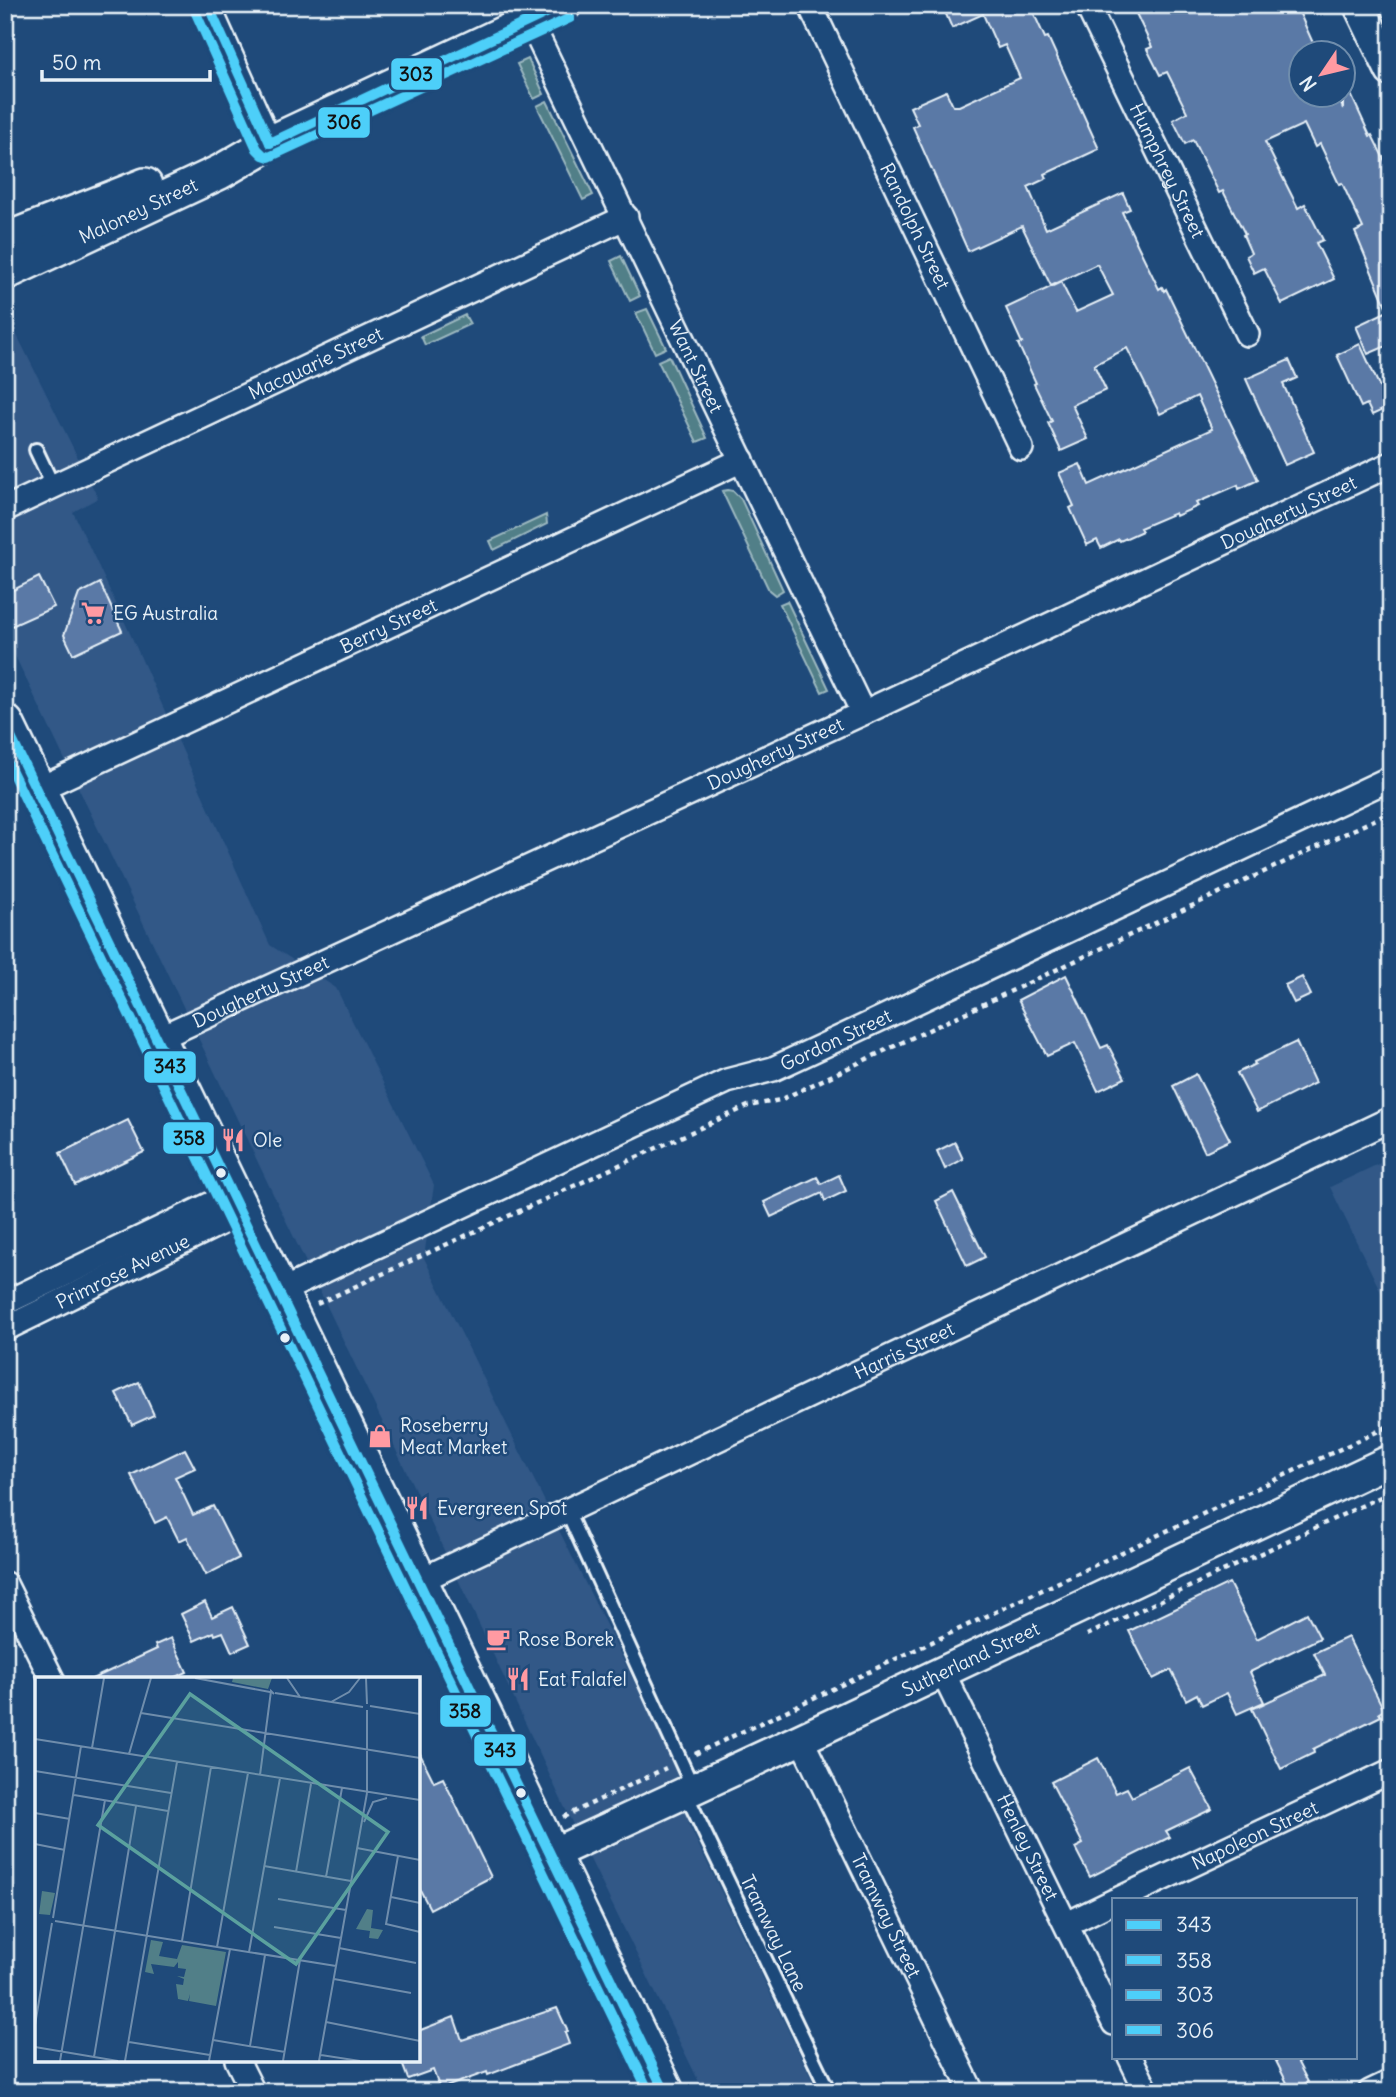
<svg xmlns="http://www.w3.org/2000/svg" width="1396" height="2097" font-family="Delius,sans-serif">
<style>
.built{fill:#315887}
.green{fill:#517f88;stroke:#9cb8c0;stroke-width:2}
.building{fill:#5a79a6;stroke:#e8f1f8;stroke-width:2}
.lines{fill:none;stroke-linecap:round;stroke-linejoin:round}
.service-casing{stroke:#e8f1f8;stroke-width:18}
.minor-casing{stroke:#e8f1f8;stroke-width:28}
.tertiary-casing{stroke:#e8f1f8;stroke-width:35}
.secondary-casing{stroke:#e8f1f8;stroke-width:38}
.primary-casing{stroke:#e8f1f8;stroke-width:42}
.path{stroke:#e8f1f8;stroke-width:4.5;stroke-dasharray:5 5;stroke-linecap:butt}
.service{stroke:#1f4a7a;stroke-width:12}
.minor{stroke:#1f4a7a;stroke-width:23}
.tertiary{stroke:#1f4a7a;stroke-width:30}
.secondary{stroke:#1f4a7a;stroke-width:33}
.primary{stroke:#1f4a7a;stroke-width:37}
.bus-1-casing{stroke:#1f4a7a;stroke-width:16}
.bus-2-casing{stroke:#1f4a7a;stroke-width:16}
.bus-3-casing{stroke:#1f4a7a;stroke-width:16}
.bus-4-casing{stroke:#1f4a7a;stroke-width:16}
.bus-1{stroke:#4dcff9;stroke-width:10}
.bus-2{stroke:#4dcff9;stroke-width:10}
.bus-3{stroke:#4dcff9;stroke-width:10}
.bus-4{stroke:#4dcff9;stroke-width:10}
.bus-dot{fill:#e8f1f8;stroke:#1f4a7a;stroke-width:2.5}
.labels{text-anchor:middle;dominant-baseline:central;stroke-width:5;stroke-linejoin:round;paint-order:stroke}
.street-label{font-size:19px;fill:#e8f1f8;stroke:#1f4a7a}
.poi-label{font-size:19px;fill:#e8f1f8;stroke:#1f4a7a;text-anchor:start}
.inset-road{fill:none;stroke:#6f8dac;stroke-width:2}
.view{fill:#5ba19e;fill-opacity:0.15;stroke:#5ba19e;stroke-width:3.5}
.inset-edge{fill:none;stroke:#e8f1f8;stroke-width:3.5}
.line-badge{stroke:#1f4a7a;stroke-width:2.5}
.pale-badge-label{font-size:19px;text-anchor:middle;font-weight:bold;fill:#111}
</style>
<rect width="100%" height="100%" fill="#1f4a7a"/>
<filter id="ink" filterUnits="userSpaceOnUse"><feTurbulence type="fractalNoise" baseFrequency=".0143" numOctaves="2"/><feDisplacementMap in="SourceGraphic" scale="14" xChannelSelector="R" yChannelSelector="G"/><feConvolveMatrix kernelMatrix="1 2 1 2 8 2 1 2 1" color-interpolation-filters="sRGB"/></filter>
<g filter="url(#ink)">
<g class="built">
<path d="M5 311 98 498 73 512 128 629 270 945 336 988 434 1185 424 1258 677 1768 689 1825 818 2092H704L564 1806 465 1594 5 635Z"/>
<path d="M1391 1158V1313L1330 1187Z"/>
</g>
<g class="green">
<path d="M528 59 544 94 534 99 517 64Z"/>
<path d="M547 101 593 195 583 200 537 106Z"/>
<path d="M621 256 640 296 630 301 611 261Z"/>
<path d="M647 309 666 348 655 353 636 313Z"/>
<path d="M465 315 470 324 425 345 421 336Z"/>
<path d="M669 356 707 438 697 442 658 361Z"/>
<path d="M728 490 733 491 741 499 783 590 775 595 769 590 722 491Z"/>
<path d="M546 515 547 524 494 550 490 541Z"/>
<path d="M787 601 829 689 822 692 780 604Z"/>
</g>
<g class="building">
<path d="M942 5H1030L1045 38 1048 37 1099 149 1045 174 1047 178 1028 187 1046 229 1123 193 1130 209 1122 212 1138 246 1159 289 1162 287 1164 291 1166 289 1258 480 1239 489 1238 485 1196 503 1198 506 1176 516 1175 513 1140 528 1142 531 1120 541 1119 539 1101 548 1097 540 1087 545 1070 508 1074 506 1059 473 1080 464 1089 485 1212 429 1197 396 1160 414 1127 348 1094 365 1106 390 1072 405 1088 439 1061 451 1048 423 1052 421 1034 384 1036 383 1018 344 1022 343 1006 308 1061 282 1076 312 1113 295 1097 264 1051 286 1022 226 968 251 913 127 918 124 910 107 946 91 953 106H959L1020 78 1005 45 998 48 983 14 952 28Z"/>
<path d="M1132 5H1296L1317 52H1301V94H1337L1343 109V77L1370 136 1372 135 1391 173V344L1368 354 1356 326 1388 311 1355 232 1363 228 1342 183 1339 184 1320 144 1315 147 1304 124 1265 142 1298 208 1305 204 1323 240 1316 243 1334 279 1282 304 1264 268 1254 273 1246 256 1251 253 1243 235 1245 234 1223 191 1219 193 1193 140 1185 144 1173 120 1187 112 1167 72 1160 75 1147 49 1152 47Z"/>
<path d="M1360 344 1389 407 1372 415 1367 404 1361 407 1337 355Z"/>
<path d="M1289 360 1297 378 1283 384 1314 452 1285 465 1246 379Z"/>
<path d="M39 577 54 607 5 629V594Z"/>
<path d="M100 583 122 631 73 654 64 635 79 594Z"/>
<path d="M1066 975 1101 1048 1108 1045 1125 1078 1098 1091 1075 1043 1047 1056 1018 1000Z"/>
<path d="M1302 977 1311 995 1294 1003 1285 985Z"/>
<path d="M1296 1042 1315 1083 1257 1112 1237 1073 1255 1064 1254 1062Z"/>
<path d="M1196 1074 1230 1140 1205 1152 1173 1086Z"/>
<path d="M128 1120 144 1152 75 1185 60 1153Z"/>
<path d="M955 1142 963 1159 945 1169 937 1151Z"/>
<path d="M839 1175 846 1191 825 1201 822 1193 771 1217 764 1202 817 1177 821 1184Z"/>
<path d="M953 1192 985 1257 967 1266 936 1201Z"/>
<path d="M139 1382 154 1415 132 1425 116 1393Z"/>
<path d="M185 1449 195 1468 175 1477 193 1515 213 1506 239 1558 206 1575 187 1537 179 1541 167 1517 155 1523 131 1475Z"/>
<path d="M1229 1583 1257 1639 1307 1613 1320 1638 1250 1672 1264 1702 1237 1714 1227 1693 1202 1705 1197 1694 1186 1700 1171 1670 1153 1679 1129 1631Z"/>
<path d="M205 1602 212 1617 233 1607 250 1644 232 1652 223 1632 215 1635 214 1632 194 1641 181 1614Z"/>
<path d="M1348 1637 1384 1710 1379 1713 1381 1716 1313 1749 1314 1753 1281 1769 1252 1709 1325 1675 1314 1653Z"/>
<path d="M171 1638 187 1672 172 1679H92L157 1649 155 1645Z"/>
<path d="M418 1750 434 1782 443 1778 491 1877 430 1909 418 1886Z"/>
<path d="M1098 1758 1116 1793 1127 1788 1132 1797 1190 1768 1212 1809 1166 1831 1170 1837 1090 1877 1075 1848 1083 1844 1051 1782Z"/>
<path d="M557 2008 568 2032 565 2033 569 2044 488 2075 487 2072 440 2089 433 2070 408 2079 402 2063 418 2060V2031L454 2017 462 2040Z"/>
<path d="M1274 2057H1295L1308 2082 1291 2091Z"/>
</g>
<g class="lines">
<g class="service-casing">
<g id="service">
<path d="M36 450 53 486"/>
<path d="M567 1511 693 1788"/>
<path d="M685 1792 829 2092"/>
</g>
</g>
<g class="minor-casing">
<g id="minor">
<path d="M208 5 270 143"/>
<path id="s1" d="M810 5 1021 448"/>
<path id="s2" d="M1087 5 1247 334"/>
<path id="s3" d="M530 21 863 713"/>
<path id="s4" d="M5 509 626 217"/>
<path id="s5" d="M37 790 742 460"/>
<path id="s6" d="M157 1039 863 713 1391 464"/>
<path id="s7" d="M279 1292 727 1081 773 1069 844 1036 1391 778"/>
<path d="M5 1303 232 1194"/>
<path id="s8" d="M5 1329 241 1213"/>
<path id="s9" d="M419 1581 1391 1119"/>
<path d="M5 1584 52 1679"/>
<path id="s10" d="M942 1671 1114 2023"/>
<path id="s11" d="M801 1739 972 2092"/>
<path id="s12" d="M1119 1899 1391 1771"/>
<path d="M1067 1924 1114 1901"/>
<path d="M1130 2057 1147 2092"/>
<path d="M237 2060 253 2092"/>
<path d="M1370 2092 1391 2082"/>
</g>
</g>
<g class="tertiary-casing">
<g id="tertiary">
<path d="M1359 5 1391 71"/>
<path id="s13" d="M550 1855 801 1739 1391 1460"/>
</g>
</g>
<g class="secondary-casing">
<g id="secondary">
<path d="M5 240 145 185"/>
<path id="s14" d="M5 273 220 172 270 143 564 5"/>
</g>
</g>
<g class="primary-casing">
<path id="primary" d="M5 724 665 2092"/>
</g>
<g class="path">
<path d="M317 1304 748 1106 780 1100 1391 812"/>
<path d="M1087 1635 1391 1492"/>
<path d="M695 1754 1391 1425"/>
<path d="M563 1817 666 1768"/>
</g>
<use href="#service" class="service"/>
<use href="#minor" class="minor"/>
<use href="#tertiary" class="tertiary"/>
<use href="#secondary" class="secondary"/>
<use href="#primary" class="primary"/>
<g class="bus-1-casing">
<path id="bus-1" d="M5 725 665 2092"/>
</g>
<g class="bus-2-casing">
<path id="bus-2" d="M5 757 649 2092"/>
</g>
<g class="bus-3-casing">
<g id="bus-3">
<path d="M208 5 270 143"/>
<path d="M270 143 563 5"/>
</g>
</g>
<g class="bus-4-casing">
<path id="bus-4" d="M195 11 257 149 263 155 269 157 570 18"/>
</g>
<use href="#bus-1" class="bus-1"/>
<use href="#bus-2" class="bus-2"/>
<use href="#bus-3" class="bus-3"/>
<use href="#bus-4" class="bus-4"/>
</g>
</g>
<defs>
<g id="supermarket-bare" transform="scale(1.89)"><path d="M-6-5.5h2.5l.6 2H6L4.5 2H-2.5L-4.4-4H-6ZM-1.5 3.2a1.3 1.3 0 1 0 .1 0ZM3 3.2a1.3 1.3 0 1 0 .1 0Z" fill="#ff9aa2" stroke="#1f4a7a" stroke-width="2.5" paint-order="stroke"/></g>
<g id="restaurant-bare" transform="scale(1.89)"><path d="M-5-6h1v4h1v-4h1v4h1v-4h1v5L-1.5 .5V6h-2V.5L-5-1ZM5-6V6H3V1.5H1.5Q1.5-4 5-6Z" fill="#ff9aa2" stroke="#1f4a7a" stroke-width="2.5" paint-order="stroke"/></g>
<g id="shop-bare" transform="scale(1.89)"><path d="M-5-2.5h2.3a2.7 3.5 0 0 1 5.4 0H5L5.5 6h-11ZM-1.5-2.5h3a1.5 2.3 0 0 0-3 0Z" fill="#ff9aa2" stroke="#1f4a7a" stroke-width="2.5" paint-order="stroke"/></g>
<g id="cafe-bare" transform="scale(1.89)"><path d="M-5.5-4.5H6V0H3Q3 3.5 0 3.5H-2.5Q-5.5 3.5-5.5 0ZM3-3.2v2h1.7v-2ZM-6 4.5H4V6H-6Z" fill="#ff9aa2" stroke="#1f4a7a" stroke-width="2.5" paint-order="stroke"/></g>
</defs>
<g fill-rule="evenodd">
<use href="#supermarket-bare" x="93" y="613"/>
<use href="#restaurant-bare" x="233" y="1140"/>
<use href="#shop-bare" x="380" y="1436"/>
<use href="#restaurant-bare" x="417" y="1508"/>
<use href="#cafe-bare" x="498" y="1639"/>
<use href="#restaurant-bare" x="518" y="1679"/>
</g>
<g class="bus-dot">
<circle cx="221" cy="1173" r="6"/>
<circle cx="285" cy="1338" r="6"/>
<circle cx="521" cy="1793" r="6"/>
</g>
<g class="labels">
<g class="street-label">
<text stroke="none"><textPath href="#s2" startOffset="184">Humphrey Street</textPath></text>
<text stroke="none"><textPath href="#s14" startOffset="147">Maloney Street</textPath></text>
<text stroke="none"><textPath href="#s1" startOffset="245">Randolph Street</textPath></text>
<text stroke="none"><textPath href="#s4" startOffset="343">Macquarie Street</textPath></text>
<text stroke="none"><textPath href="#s3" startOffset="383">Want Street</textPath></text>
<text stroke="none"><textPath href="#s6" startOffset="1248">Dougherty Street</textPath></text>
<text stroke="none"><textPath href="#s5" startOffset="388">Berry Street</textPath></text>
<text stroke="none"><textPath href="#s6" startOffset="681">Dougherty Street</textPath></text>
<text stroke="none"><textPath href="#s6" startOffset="114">Dougherty Street</textPath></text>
<text stroke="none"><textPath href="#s7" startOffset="612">Gordon Street</textPath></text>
<text stroke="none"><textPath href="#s8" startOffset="131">Primrose Avenue</textPath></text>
<text stroke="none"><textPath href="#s9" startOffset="537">Harris Street</textPath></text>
<text stroke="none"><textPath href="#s13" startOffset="464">Sutherland Street</textPath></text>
<text stroke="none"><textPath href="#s12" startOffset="150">Napoleon Street</textPath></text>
<text stroke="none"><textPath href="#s10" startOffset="196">Henley Street</textPath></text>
<text stroke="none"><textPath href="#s11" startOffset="196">Tramway Street</textPath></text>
<text transform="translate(774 1933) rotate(64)">Tramway Lane</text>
</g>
<g class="poi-label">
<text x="113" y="613">EG Australia</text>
<text x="253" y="1140">Ole</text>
<text x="400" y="1425">Roseberry<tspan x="400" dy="22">Meat Market</tspan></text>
<text x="437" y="1508">Evergreen Spot</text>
<text x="518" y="1639">Rose Borek</text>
<text x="538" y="1679">Eat Falafel</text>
</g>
</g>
<g transform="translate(35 1677)">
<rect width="385" height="385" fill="#1f4a7a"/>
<path d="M198 1H237L233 12 197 5ZM7 214 20 216 15 238 4 237ZM332 232 338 233 336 251 348 253 343 262 334 261 335 254 321 252ZM116 263 128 265 124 279 142 282 147 268 191 275 181 329 154 324 155 317 153 324 143 322 141 307 148 308 149 302 142 299 149 300 151 292 143 291V285L139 290 116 287 119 297 110 295Z" fill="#517f88"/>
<path class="inset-road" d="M160 1 235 15M252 1 265 20M331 1 332 27M240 16 328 30M296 25 314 15 325 1M335 29 385 37M332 33V116M106 36 385 81M0 62 385 123M57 71 69 1M94 77 116 1M0 94 136 116M225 98 236 14 239 17M39 118 133 134M0 136 35 142M329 145 338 125 352 121M0 167 30 173M322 171 385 183M363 179 351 247 385 255M229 189 316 204M261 195 276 107M291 200 307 111M356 220 385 226M243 222 311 233M18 241 46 69M20 244 301 289M239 250 306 261M147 264 176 90M182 270 213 96M304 271 381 286M214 275 245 101M299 302 376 316M291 345 385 364M0 348 17 246M178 363 250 375M94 365 175 378M215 369 230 278M0 370 83 384M286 378 325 384M59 380 101 129M25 384 70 123M90 384 142 85M174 384 195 272M248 384 265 283M284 384 332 116"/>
<path class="view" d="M155 17 353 155 261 287 63 148Z"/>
<rect width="385" height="385" class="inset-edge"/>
</g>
<g class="line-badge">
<rect x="390" y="57" width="53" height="34" rx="7" fill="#4dcff9"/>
<rect x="317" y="106" width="54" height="33" rx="7" fill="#4dcff9"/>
<rect x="143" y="1050" width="54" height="34" rx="7" fill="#4dcff9"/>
<rect x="162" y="1121" width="53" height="34" rx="7" fill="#4dcff9"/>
<rect x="439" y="1694" width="53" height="34" rx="7" fill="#4dcff9"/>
<rect x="473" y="1733" width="54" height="34" rx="7" fill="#4dcff9"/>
</g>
<g class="pale-badge-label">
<text x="416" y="81">303</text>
<text x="344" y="129">306</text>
<text x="170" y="1073">343</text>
<text x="189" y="1145">358</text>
<text x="465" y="1718">358</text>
<text x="500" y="1757">343</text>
</g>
<rect width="1396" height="2097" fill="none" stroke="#1f4a7a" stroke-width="28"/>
<rect x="14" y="14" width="1368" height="2069" fill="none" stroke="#e8f1f8" stroke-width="2.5" filter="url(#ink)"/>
<rect x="1112" y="1898" width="245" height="161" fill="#1f4a7a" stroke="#6f8dac" stroke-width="2"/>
<rect x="1126" y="1920" width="35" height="10" fill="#4dcff9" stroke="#6f8dac" stroke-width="2"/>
<text x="1176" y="1932" font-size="21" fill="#e8f1f8">343</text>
<rect x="1126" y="1955" width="35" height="10" fill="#4dcff9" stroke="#6f8dac" stroke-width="2"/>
<text x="1176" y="1968" font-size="21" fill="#e8f1f8">358</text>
<rect x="1126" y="1990" width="35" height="10" fill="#4dcff9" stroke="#6f8dac" stroke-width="2"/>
<text x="1176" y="2002" font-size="21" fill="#e8f1f8">303</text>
<rect x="1126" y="2025" width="35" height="10" fill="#4dcff9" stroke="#6f8dac" stroke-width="2"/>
<text x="1176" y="2038" font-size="21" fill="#e8f1f8">306</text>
<g transform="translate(1322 74) rotate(235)"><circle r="33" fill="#1f4a7a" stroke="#6f8dac" stroke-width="2"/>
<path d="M0-5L12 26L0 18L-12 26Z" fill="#ff9aa2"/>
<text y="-10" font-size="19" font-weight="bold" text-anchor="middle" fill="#e8f1f8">N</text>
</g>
<path d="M42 70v10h168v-10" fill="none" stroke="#e8f1f8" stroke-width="3.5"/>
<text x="52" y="70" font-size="21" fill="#e8f1f8" stroke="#1f4a7a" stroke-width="5" paint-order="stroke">50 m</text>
</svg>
